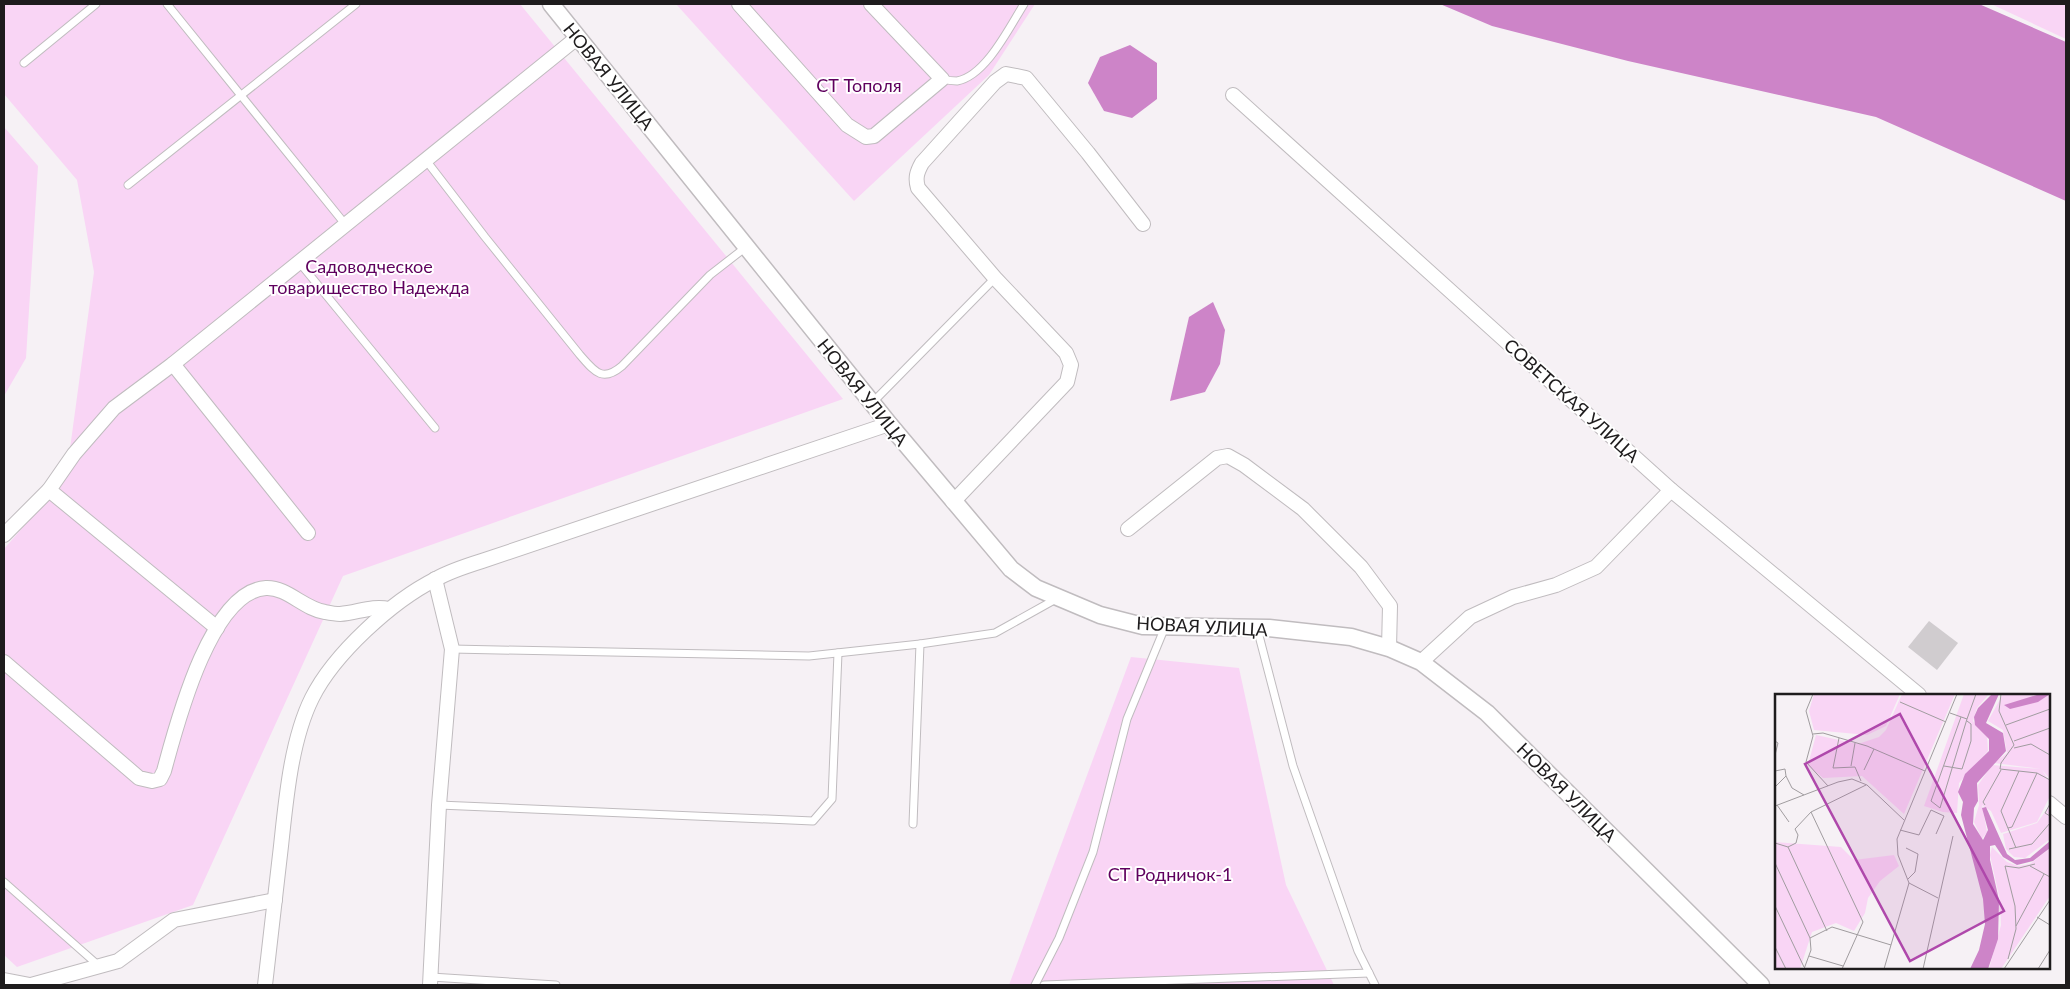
<svg xmlns="http://www.w3.org/2000/svg" width="2070" height="989" font-family="Lato,sans-serif">
<style>
.green{fill:#f9d5f5}
.water{fill:#cd84c8}
.building{fill:#d0cccf}
.lines{fill:none;stroke-linecap:round;stroke-linejoin:round}
.service-casing{stroke:#c0bcbf;stroke-width:9}
.minor-casing{stroke:#c0bcbf;stroke-width:16}
.tertiary-casing{stroke:#c0bcbf;stroke-width:19}
.service{stroke:#fff;stroke-width:7}
.minor{stroke:#fff;stroke-width:14}
.tertiary{stroke:#fff;stroke-width:16}
.labels{text-anchor:middle;dominant-baseline:central;stroke-width:4;stroke-linejoin:round;paint-order:stroke}
.street-label{font-size:18px;fill:#1e1c1d;stroke:#fff}
.park-label{font-size:18px;fill:#5f005e;stroke:#fff}
.inset-road{fill:none;stroke:#a09c9f;stroke-width:1}
.view{fill:#af48ab;fill-opacity:0.15;stroke:#af48ab;stroke-width:2.5}
.inset-edge{fill:none;stroke:#1e1c1d;stroke-width:2.5}
</style>
<rect width="100%" height="100%" fill="#f6f1f5"/>
<g class="green">
<path d="M4 4H520L843 399 343 576 193 905 17 967 4 955V549L66 478 94 272 77 180 4 94Z"/>
<path d="M676 4H1035L989 75 854 201Z"/>
<path d="M1991 4H2066V39Z"/>
<path d="M4 127 38 166 26 358 4 396Z"/>
<path d="M1131 657 1239 668 1286 885 1334 985H1009Z"/>
</g>
<g class="water">
<path d="M1440 4H1979L2066 42V201L1876 117 1628 61 1492 26Z"/>
<path d="M1130 45 1157 63V99L1132 118 1104 111 1088 83 1100 57Z"/>
<path d="M1213 302 1225 330 1220 364 1205 392 1170 401 1189 317Z"/>
</g>
<path class="building" d="M1929 621 1958 643 1937 670 1908 647Z"/>
<g class="lines">
<g class="service-casing">
<g id="service">
<path d="M167 4 345 224"/>
<path d="M24 63 96 4"/>
<path d="M942 79C946 80 953 81 957 81 986 76 1010 26 1024 4"/>
<path d="M425 159 485 237 580 355C594 371 602 383 622 366L710 275 746 247"/>
<path d="M128 185 356 4"/>
<path d="M299 262 435 428"/>
<path d="M873 402 995 278"/>
<path d="M1257 628 1293 766 1358 951 1375 985"/>
<path d="M452 649 809 656 920 644 995 633 1056 599"/>
<path d="M439 805 813 821 832 799 838 653"/>
<path d="M913 824 920 644"/>
<path d="M4 882 99 966"/>
<path d="M431 977 556 985"/>
<path d="M1035 985 1059 938 1093 852 1127 719 1165 627"/>
<path d="M1044 985 1369 973"/>
</g>
</g>
<g class="minor-casing">
<g id="minor">
<path d="M739 4 847 125 866 137 874 136 942 79 871 4"/>
<path d="M1233 95 1671 490 1919 695"/>
<path d="M173 364 308 533"/>
<path d="M49 490 217 628"/>
<path d="M953 502 1067 382 1071 365 1066 353 995 278 918 188C915 178 917 172 922 163L995 82 1006 74 1026 78 1088 153 1143 224"/>
<path d="M1128 529 1217 458 1228 456 1244 465 1303 509 1361 567 1390 606 1389 648"/>
<path d="M4 535 49 490 74 454 114 408 173 364 578 37"/>
<path d="M4 662 139 778 152 781 160 779 164 771C176 727 210 591 266 588 287 587 304 609 325 612 330 613 335 614 340 614 357 613 372 605 389 609"/>
<path d="M1421 662 1470 617 1513 597 1556 585 1596 567 1671 490"/>
<path d="M2049 803 2066 817"/>
<path d="M4 980 30 985"/>
<path d="M31 985 118 961 174 920 275 900"/>
<path d="M265 985C270 939 276 892 281 846 286 800 291 740 312 698 334 654 392 601 436 579 450 571 466 566 482 561L889 424"/>
<path d="M430 985 439 805 452 649 435 579"/>
</g>
</g>
<g class="tertiary-casing">
<path id="tertiary" d="M551 4 889 424 1011 569 1036 588 1100 615 1143 626 1269 628 1351 637 1389 648 1421 662 1487 713 1761 985"/>
</g>
<use href="#service" class="service"/>
<use href="#minor" class="minor"/>
<use href="#tertiary" class="tertiary"/>
</g>
<g class="labels">
<g class="street-label">
<text transform="translate(609 76) rotate(51)">НОВАЯ УЛИЦА</text>
<text transform="translate(863 392) rotate(51)">НОВАЯ УЛИЦА</text>
<text transform="translate(1572 400) rotate(42)">СОВЕТСКАЯ УЛИЦА</text>
<text transform="translate(1202 626) rotate(3)">НОВАЯ УЛИЦА</text>
<text transform="translate(1567 792) rotate(45)">НОВАЯ УЛИЦА</text>
</g>
<g class="park-label">
<text x="859" y="85">СТ Тополя</text>
<text x="369" y="266">Садоводческое<tspan x="369" dy="21">товарищество Надежда</tspan></text>
<text x="1170" y="874">СТ Родничок-1</text>
</g>
</g>
<g transform="translate(1775 694)">
<rect width="275" height="275" fill="#f6f1f5"/>
<path d="M39 0H125L111 32 92 41 39 36 34 17ZM127 0H180L129 120 87 82 48 84 33 71 41 41 83 50 104 43 111 36ZM189 0H214L202 14 198 27 212 43 213 57 184 89 182 119 168 118 149 112ZM228 0H275V85L267 76 275 88V102L262 128 226 139 216 117 207 111 212 138 207 145 199 128 204 111 203 91 217 71 266 75 219 69 232 59 228 36 213 27ZM275 111V145L250 164 239 163 231 155 228 140 262 129ZM0 148 66 153 79 166 119 161 124 172 105 187 93 204 90 219 79 237 61 229 37 238 25 275H0ZM217 153 232 168 243 172 255 170 275 154V202L226 275H214L226 231 225 206 215 161Z" fill="#f9d5f5"/>
<path d="M217 0H224L211 29 228 39 231 57 202 89 203 107 199 114 198 130 208 146 213 136 207 114 211 113 232 160 240 166 255 164 275 147V154L258 167 242 171 228 163 220 151 215 152V166L224 206 223 245 213 275H195L204 256 210 230 208 205 186 121 188 108 183 98 190 80 214 57V45L200 31 199 23 203 14ZM265 0H275L263 8 235 15 229 11Z" fill="#cd84c8"/>
<path class="inset-road" d="M38 0 31 17 38 42 31 68 53 92M226 0 224 17 239 51 226 69 225 75 262 79 275 86M125 8 171 28M175 19 192 25 201 0M186 23 156 107 165 114 192 25M231 31 275 15M38 40 48 39 92 52 150 77M64 44 58 74 80 73 86 87M0 47 3 49 0 61M239 47 275 34M239 54 256 50 275 61M76 72 80 49M169 72 187 75 196 47V30L192 27M89 76 99 55M0 77 10 75 11 82M0 93 11 82 17 94 29 101M275 110 270 119 275 122M2 111 14 128M210 111 208 108 226 76M0 112 63 88 77 85 92 91 129 126M36 118 88 228 67 275M233 134 237 133 262 79M125 136 144 141 156 116 169 122 161 140M0 149 13 153 21 149 23 141 20 135 36 118 91 91M13 153 52 237M131 154 143 160 140 178 133 185M241 154 226 117 244 77M234 155 257 150 275 129M0 169 35 244M255 172 275 183M134 189 163 204M0 212 29 273M262 223 275 231M241 232 269 180M0 253 11 275M34 262 68 272M233 265 241 235 240 212 230 172 244 174 260 170M29 275 36 256 35 244 57 233 116 251M109 275 134 189 123 161 122 145 182 0M148 275 178 142M229 275 275 206M263 275 275 256"/>
<path class="view" d="M125 20 229 217 135 267 30 70Z"/>
<rect width="275" height="275" class="inset-edge"/>
</g>
<rect width="2070" height="989" fill="none" stroke="#1e1c1d" stroke-width="10"/>
</svg>
